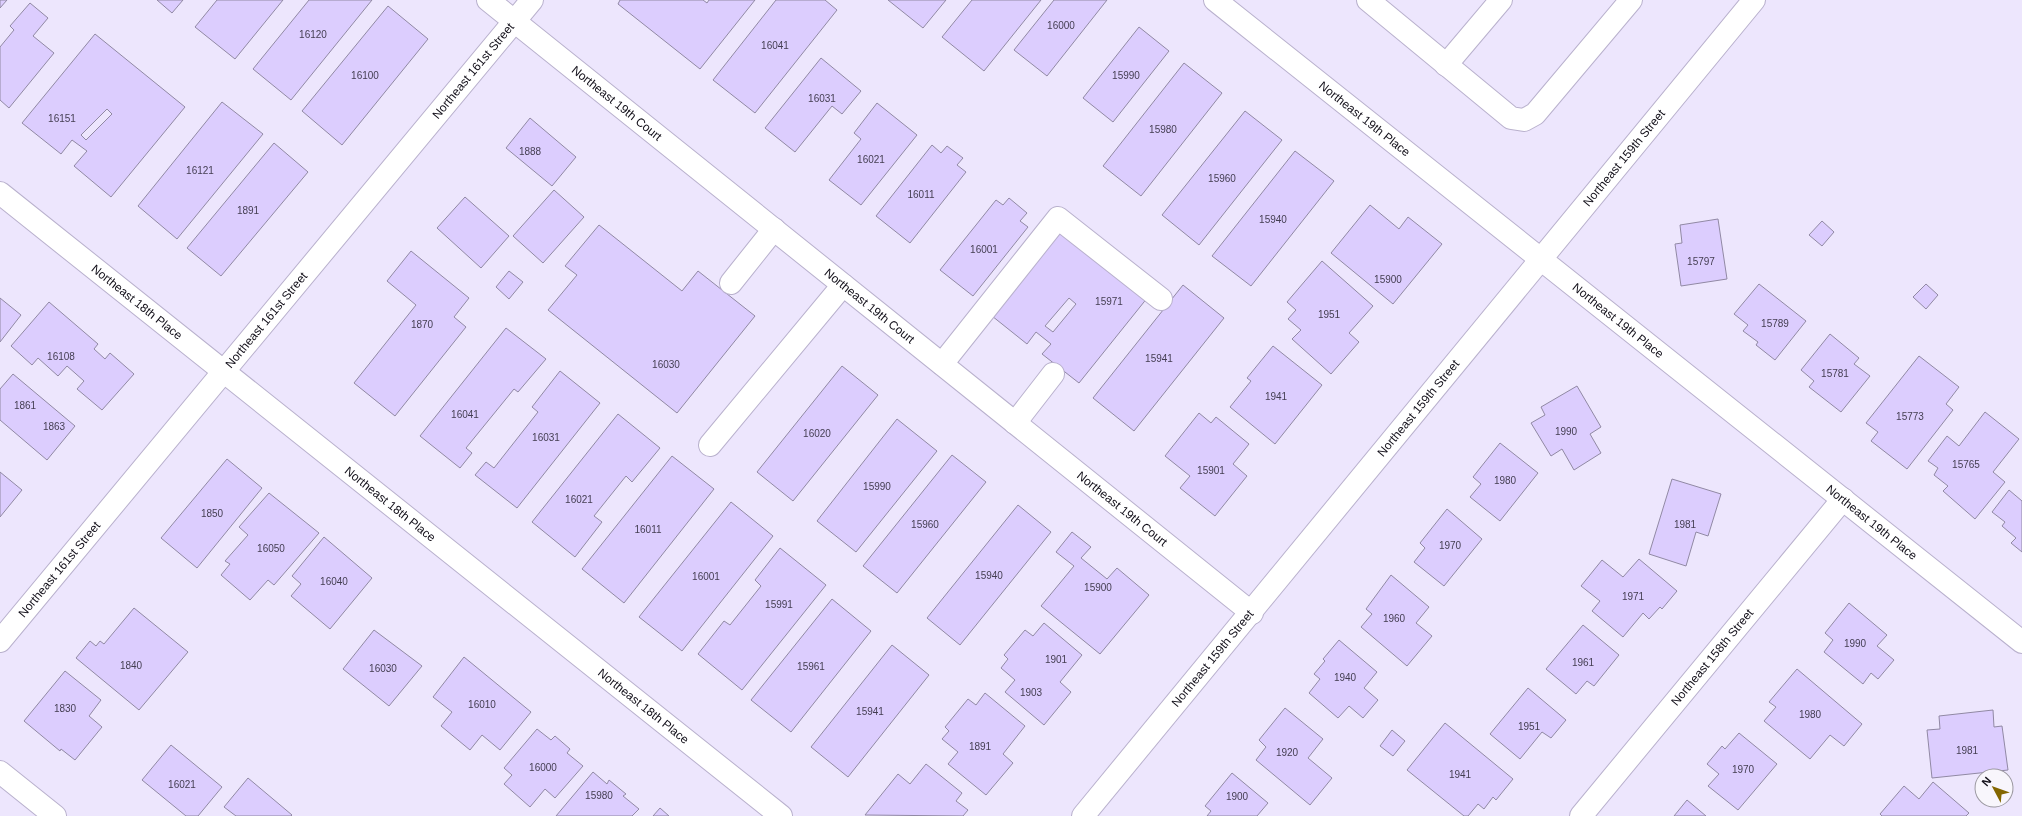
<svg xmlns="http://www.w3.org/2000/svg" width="2022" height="816" font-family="Arial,sans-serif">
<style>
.building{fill:#dccdfe;stroke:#9189a4;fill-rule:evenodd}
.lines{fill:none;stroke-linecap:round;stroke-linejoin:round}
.minor-casing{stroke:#b9b1cd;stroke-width:24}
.minor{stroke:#fff;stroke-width:22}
.labels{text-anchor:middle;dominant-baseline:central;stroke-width:3;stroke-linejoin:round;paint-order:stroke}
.number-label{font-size:10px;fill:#443e52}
.street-label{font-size:12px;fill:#110e18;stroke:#f8f6fc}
</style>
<rect width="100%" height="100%" fill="#ede6fd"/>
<g class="building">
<path d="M0 0H7L0 8Z"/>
<path d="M157 0H183L172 13Z"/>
<path d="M217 0H283L235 59 195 27Z"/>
<path d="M309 0H372L291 100 253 69Z"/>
<path d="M620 0H703L707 3 709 0H755L700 69 618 4Z"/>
<path d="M776 0H825L837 10 755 113 713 80Z"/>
<path d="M888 0H946L923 28Z"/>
<path d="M972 0H1041L984 71 942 37Z"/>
<path d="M1054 0H1107L1047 76 1014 50Z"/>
<path d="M30 3 48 18 33 36 54 53 9 108 0 100V47L14 30 10 26Z"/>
<path d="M388 6 428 39 342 145 302 111Z"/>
<path d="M1139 27 1169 51 1113 122 1083 98Z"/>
<path d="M95 34 185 107 111 197 74 166 87 151 72 140 61 154 22 123ZM107 109 112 114 86 140 81 135Z"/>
<path d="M821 58 861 91 842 114 832 106 795 152 765 128Z"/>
<path d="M1184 63 1222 93 1141 196 1103 166Z"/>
<path d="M222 102 263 134 177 239 138 206Z"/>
<path d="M877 103 917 135 861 205 829 180 861 139 854 133Z"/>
<path d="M1245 111 1282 140 1199 245 1162 215Z"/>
<path d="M530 118 576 157 552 186 506 148Z"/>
<path d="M274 143 308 172 221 276 187 248Z"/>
<path d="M932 145 941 153 947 146 963 158 957 165 966 172 910 243 876 216Z"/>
<path d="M1295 151 1334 181 1251 286 1212 256Z"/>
<path d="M554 190 584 217 543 263 513 236Z"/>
<path d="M465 197 509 236 481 268 437 228Z"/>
<path d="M1009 198 1027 213 1020 221 1028 227 973 296 940 270 996 200 1003 205Z"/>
<path d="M1370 205 1399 229 1408 217 1442 244 1393 304 1331 253Z"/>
<path d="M1718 219 1727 279 1681 286 1675 244 1682 243 1680 225Z"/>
<path d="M1822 221 1834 232 1822 246 1809 235Z"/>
<path d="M599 225 682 291 698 271 755 316 677 413 548 310 577 275 565 266Z"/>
<path d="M1057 225 1148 297 1079 383 1042 354 1051 344 1036 332 1027 344 987 312ZM1069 298 1076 304 1053 332 1045 326Z"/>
<path d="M411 251 469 298 454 317 466 327 395 416 354 383 416 305 387 281Z"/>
<path d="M1322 261 1373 306 1349 333 1359 342 1331 374 1292 339 1301 330 1288 319 1296 310 1287 302Z"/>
<path d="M509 271 523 282 509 299 496 287Z"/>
<path d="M1759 284 1806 321 1775 360 1756 345 1758 342 1743 331 1748 325 1734 314Z"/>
<path d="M1926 284 1938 295 1926 309 1913 297Z"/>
<path d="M1183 285 1224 318 1134 431 1093 398Z"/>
<path d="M0 298 21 315 0 342Z"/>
<path d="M49 302 98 344 94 349 105 359 110 353 134 374 102 410 77 389 84 381 67 366 58 376 38 358 32 365 11 346Z"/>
<path d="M506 328 546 359 518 392 514 389 466 448 472 453 460 468 420 436Z"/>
<path d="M1830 334 1859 358 1854 364 1870 376 1841 412 1809 387 1814 381 1801 370Z"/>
<path d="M1273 346 1322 385 1275 444 1230 407 1251 381 1247 378Z"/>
<path d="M1919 356 1959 387 1946 404 1953 410 1907 469 1871 441 1878 432 1866 423Z"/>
<path d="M842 366 878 395 793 501 757 472Z"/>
<path d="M560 371 600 403 517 508 475 475 486 462 494 468 538 412 532 407Z"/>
<path d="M13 374 75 426 47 460 0 420V389Z"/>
<path d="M1577 386 1601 427 1590 434 1601 453 1574 470 1562 449 1551 456 1531 423 1545 415 1541 407Z"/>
<path d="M1985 412 2019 439 1993 472 2005 482 1975 519 1943 491 1948 486 1934 475 1938 468 1928 461 1947 436 1959 446Z"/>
<path d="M1199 413 1211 423 1216 417 1249 444 1233 464 1247 476 1215 516 1180 488 1190 476 1165 456Z"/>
<path d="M618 414 660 448 632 482 626 476 594 516 602 522 575 557 532 522Z"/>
<path d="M897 419 937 451 856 552 817 521Z"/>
<path d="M1500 443 1538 473 1500 521 1470 497 1481 484 1473 477Z"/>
<path d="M952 455 986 482 897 593 863 566Z"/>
<path d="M672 456 714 489 624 603 582 569Z"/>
<path d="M227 459 262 488 197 568 161 538Z"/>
<path d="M0 472 22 490 0 517Z"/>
<path d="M1672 479 1721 494 1708 536 1696 532 1686 566 1649 554Z"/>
<path d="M2009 490 2022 501V552L2011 543 2016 538 2002 526 2005 522 1992 512Z"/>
<path d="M269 493 319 533 274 585 268 580 250 600 221 575 230 564 225 561 248 535 239 527Z"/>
<path d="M731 502 773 536 682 651 639 617Z"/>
<path d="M1018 505 1051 532 960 645 927 618Z"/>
<path d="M1447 509 1482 539 1444 586 1414 562 1425 548 1420 543Z"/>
<path d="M1072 532 1091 547 1081 558 1107 579 1117 568 1149 595 1100 654 1041 606 1074 566 1056 552Z"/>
<path d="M324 537 372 578 330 629 291 596 301 584 292 576Z"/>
<path d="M780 548 826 585 742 690 698 654 724 621 730 625 761 586 755 580Z"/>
<path d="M1639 559 1677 591 1662 609 1660 607 1649 619 1643 613 1623 637 1592 611 1600 601 1581 586 1602 560 1623 577Z"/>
<path d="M1391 575 1429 607 1416 623 1432 636 1407 666 1361 627 1372 614 1366 609Z"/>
<path d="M832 599 871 631 791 732 751 700Z"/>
<path d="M1849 603 1887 635 1877 646 1894 660 1878 679 1871 673 1863 684 1824 652 1833 640 1825 633Z"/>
<path d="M134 608 188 652 139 710 76 658 90 641 96 646 100 641 104 644Z"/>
<path d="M1044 623 1082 655 1060 682 1071 692 1044 725 1005 692 1015 680 1001 668 1008 659 1004 655 1025 630 1033 636Z"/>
<path d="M1583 625 1619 655 1594 686 1587 681 1576 694 1546 669Z"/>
<path d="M374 630 422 666 389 706 343 669Z"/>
<path d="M1339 640 1377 672 1364 688 1378 700 1363 718 1349 706 1338 718 1309 693 1320 679 1314 674 1325 661 1323 659Z"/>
<path d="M892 645 929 675 848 777 811 747Z"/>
<path d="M464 657 531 712 500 750 482 735 470 750 441 726 452 712 433 697Z"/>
<path d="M1797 669 1862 724 1844 746 1830 735 1810 759 1764 721 1776 707 1769 702Z"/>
<path d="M65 671 101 700 89 716 102 727 75 760 61 749 60 751 24 721Z"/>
<path d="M1528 688 1566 720 1551 738 1542 732 1520 759 1490 734Z"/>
<path d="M985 693 1025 726 1003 754 1013 763 986 795 948 764 958 752 942 739 949 731 945 727 968 699 976 705Z"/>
<path d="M1285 708 1323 739 1308 758 1332 778 1310 805 1256 760 1266 747 1259 740Z"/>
<path d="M1993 710 1994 727 2002 726 2008 770 1932 778 1927 730 1940 729 1939 716Z"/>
<path d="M1445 723 1513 779 1496 800 1493 797 1484 809 1478 804 1468 816H1464L1407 770Z"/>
<path d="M537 729 551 740 555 736 570 749 567 753 583 766 555 798 545 789 530 807 504 784 512 775 504 768Z"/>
<path d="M1392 730 1405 741 1393 756 1380 746Z"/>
<path d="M1739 733 1777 764 1738 810 1708 786 1719 774 1707 764 1722 746 1725 749Z"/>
<path d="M171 745 222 787 198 816H186L142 780Z"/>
<path d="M926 764 962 793 956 801 968 810 963 816 865 815 898 774 910 784Z"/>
<path d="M593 772 607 784 609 780 626 794 623 796 639 809 632 816H556Z"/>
<path d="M1232 773 1268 803 1257 816H1207L1211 811 1205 806Z"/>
<path d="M248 778 292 815 291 816H236L224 807Z"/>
<path d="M1933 782 1969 813 1966 816H1882L1880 814 1904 786 1919 799Z"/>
<path d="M1687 800 1706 816H1674Z"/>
<path d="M660 808 669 816H653Z"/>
</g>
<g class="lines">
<g class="minor-casing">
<g id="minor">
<path id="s1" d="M488 0 1252 613"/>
<path id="s2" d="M1215 0 2022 642"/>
<path d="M1368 0 1511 118 1524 120 1535 114 1631 0"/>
<path d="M1446 65 1501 0"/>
<path id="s3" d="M0 193 781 816"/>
<path d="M731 283 774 229"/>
<path d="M942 364 1058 218 1161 299"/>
<path d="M1015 423 1053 374"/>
<path d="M710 445 843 285"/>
<path id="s4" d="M0 641 532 0"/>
<path d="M0 772 55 816"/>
<path id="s5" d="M1083 816 1754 0"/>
<path id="s6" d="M1581 816 1843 499"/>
</g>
</g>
<use href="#minor" class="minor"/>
</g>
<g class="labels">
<g class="number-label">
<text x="1061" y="25">16000</text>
<text x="313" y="34">16120</text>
<text x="775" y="45">16041</text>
<text x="365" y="75">16100</text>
<text x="1126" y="75">15990</text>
<text x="822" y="98">16031</text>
<text x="62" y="118">16151</text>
<text x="1163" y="129">15980</text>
<text x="530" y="151">1888</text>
<text x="871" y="159">16021</text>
<text x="200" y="170">16121</text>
<text x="1222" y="178">15960</text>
<text x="921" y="194">16011</text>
<text x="248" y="210">1891</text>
<text x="1273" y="219">15940</text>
<text x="984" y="249">16001</text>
<text x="1701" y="261">15797</text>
<text x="1388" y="279">15900</text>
<text x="1109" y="301">15971</text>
<text x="1329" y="314">1951</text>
<text x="1775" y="323">15789</text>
<text x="422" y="324">1870</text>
<text x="61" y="356">16108</text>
<text x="1159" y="358">15941</text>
<text x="666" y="364">16030</text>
<text x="1835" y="373">15781</text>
<text x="1276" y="396">1941</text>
<text x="25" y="405">1861</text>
<text x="465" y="414">16041</text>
<text x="1910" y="416">15773</text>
<text x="54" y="426">1863</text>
<text x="1566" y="431">1990</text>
<text x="817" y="433">16020</text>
<text x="546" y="437">16031</text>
<text x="1966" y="464">15765</text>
<text x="1211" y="470">15901</text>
<text x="1505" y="480">1980</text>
<text x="877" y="486">15990</text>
<text x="579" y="499">16021</text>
<text x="212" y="513">1850</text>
<text x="925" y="524">15960</text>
<text x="1685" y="524">1981</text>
<text x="648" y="529">16011</text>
<text x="1450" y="545">1970</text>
<text x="271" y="548">16050</text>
<text x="989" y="575">15940</text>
<text x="706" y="576">16001</text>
<text x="334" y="581">16040</text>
<text x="1098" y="587">15900</text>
<text x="1633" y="596">1971</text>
<text x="779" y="604">15991</text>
<text x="1394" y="618">1960</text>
<text x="1855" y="643">1990</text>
<text x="1056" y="659">1901</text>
<text x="1583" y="662">1961</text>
<text x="131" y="665">1840</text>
<text x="811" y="666">15961</text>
<text x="383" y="668">16030</text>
<text x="1345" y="677">1940</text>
<text x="1031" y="692">1903</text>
<text x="482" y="704">16010</text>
<text x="65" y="708">1830</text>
<text x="870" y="711">15941</text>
<text x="1810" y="714">1980</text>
<text x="1529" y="726">1951</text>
<text x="980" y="746">1891</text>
<text x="1967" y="750">1981</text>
<text x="1287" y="752">1920</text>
<text x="543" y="767">16000</text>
<text x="1743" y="769">1970</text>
<text x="1460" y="774">1941</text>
<text x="182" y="784">16021</text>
<text x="599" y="795">15980</text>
<text x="1237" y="796">1900</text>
</g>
<g class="street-label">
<text stroke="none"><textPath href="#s4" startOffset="741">Northeast 161st Street</textPath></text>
<text stroke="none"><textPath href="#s1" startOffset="165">Northeast 19th Court</textPath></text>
<text stroke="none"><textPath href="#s2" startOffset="191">Northeast 19th Place</textPath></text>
<text stroke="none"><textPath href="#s5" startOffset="852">Northeast 159th Street</textPath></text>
<text stroke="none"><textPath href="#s3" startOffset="175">Northeast 18th Place</textPath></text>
<text stroke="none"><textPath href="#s1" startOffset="489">Northeast 19th Court</textPath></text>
<text stroke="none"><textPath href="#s4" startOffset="417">Northeast 161st Street</textPath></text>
<text stroke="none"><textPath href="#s2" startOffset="515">Northeast 19th Place</textPath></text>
<text stroke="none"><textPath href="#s5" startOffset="528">Northeast 159th Street</textPath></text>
<text stroke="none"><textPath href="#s3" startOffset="499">Northeast 18th Place</textPath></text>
<text stroke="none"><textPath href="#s1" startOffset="813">Northeast 19th Court</textPath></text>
<text stroke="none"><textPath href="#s2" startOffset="839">Northeast 19th Place</textPath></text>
<text stroke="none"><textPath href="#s4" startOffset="93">Northeast 161st Street</textPath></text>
<text stroke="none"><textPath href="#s6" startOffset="206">Northeast 158th Street</textPath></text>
<text stroke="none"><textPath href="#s5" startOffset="204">Northeast 159th Street</textPath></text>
<text stroke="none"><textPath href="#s3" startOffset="823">Northeast 18th Place</textPath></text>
</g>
</g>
<g transform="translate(1994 788) rotate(311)"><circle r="19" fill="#f8f6fc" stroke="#9c99a1"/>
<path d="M0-3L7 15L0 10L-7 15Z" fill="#836600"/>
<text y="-6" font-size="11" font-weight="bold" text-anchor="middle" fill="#110e18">N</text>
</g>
</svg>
